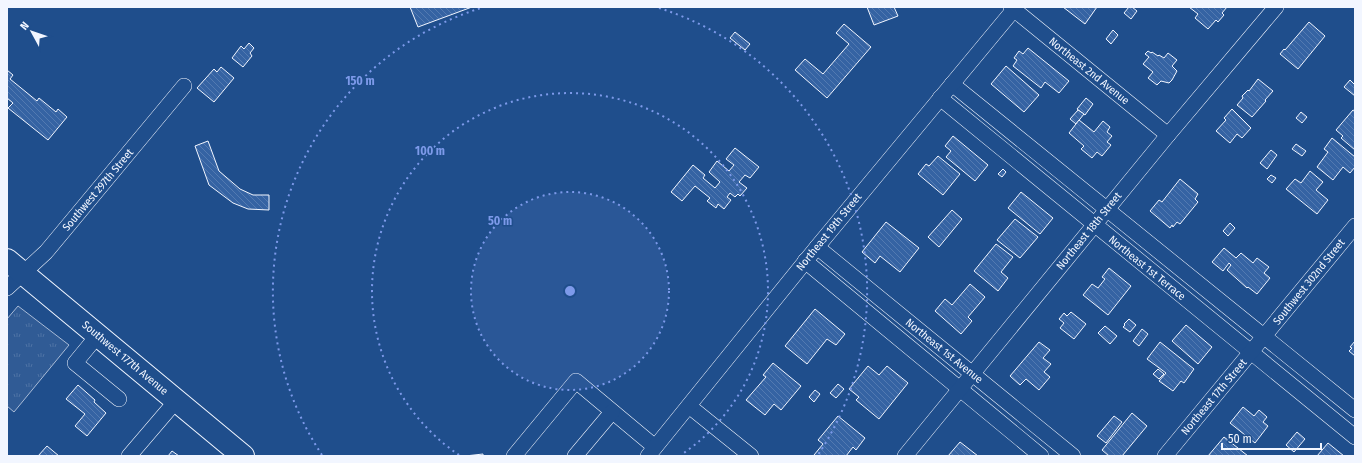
<svg xmlns="http://www.w3.org/2000/svg" width="1362" height="463" font-family="'Fira Sans Condensed',sans-serif">
<style>
.grass{fill:url(#grass-tufts);stroke:#a8bbd7}
.building{fill:url(#building-back-hatch);stroke:#f2f6ff}
.lines{fill:none;stroke-linecap:round;stroke-linejoin:round}
.minor-casing{stroke:#f2f6ff;stroke-width:16}
.highway-casing{stroke:#f2f6ff;stroke-width:24}
.minor{stroke:#1f4e8c;stroke-width:15}
.highway{stroke:#1f4e8c;stroke-width:22}
.ring{fill:none;stroke:#7d9aea;stroke-width:2;stroke-dasharray:2 4}
.labels{text-anchor:middle;dominant-baseline:central;stroke-width:3;stroke-linejoin:round;paint-order:stroke}
.street-label{font-size:11px;fill:#f2f6ff;stroke:#1f4e8c}
.centre{fill:#7d9aea;stroke:#1f4e8c;stroke-width:2}
.ring-label{font-size:12px;text-anchor:middle;font-weight:bold;fill:#7d9aea;stroke:#1f4e8c;stroke-width:3;stroke-linejoin:round;paint-order:stroke}
</style>
<defs>
<pattern id="grass-tufts" width="24" height="20" patternUnits="userSpaceOnUse"><rect width="24" height="20" fill="#305b95"/><path d="M3 7l-1-3M5 7V3M7 7l1-3M15 17l-1-3M17 17v-4M19 17l1-3" fill="none" stroke="#4e73a5"/></pattern>
<pattern id="building-back-hatch" width="6" height="6" patternUnits="userSpaceOnUse"><rect width="6" height="6" fill="#3563a3"/><path d="M-1 5l2 2M0 0l6 6M5-1l2 2" fill="none" stroke="#537ab1"/></pattern>
</defs>
<rect width="100%" height="100%" fill="#1f4e8c"/>
<path class="grass" d="M18 306 69 345 14 412 7 406V319Z"/>
<g class="building">
<path d="M410 7H472L418 27Z"/>
<path d="M867 7H894L898 16 874 25Z"/>
<path d="M1063 7H1097L1085 24Z"/>
<path d="M1129 7H1132L1137 11 1131 19 1124 13Z"/>
<path d="M1189 7H1227L1222 13 1224 15 1218 22 1216 20 1208 29 1195 18 1198 14Z"/>
<path d="M1309 22 1325 36 1298 69 1280 54 1284 49 1285 50Z"/>
<path d="M844 24 871 47 827 98 795 70 805 59 823 74 849 44 836 33Z"/>
<path d="M1113 30 1118 35 1111 44 1106 39Z"/>
<path d="M735 32 750 44 745 50 730 38Z"/>
<path d="M249 43 254 48 250 53 252 56 243 67 232 58 241 46 244 49Z"/>
<path d="M1028 48 1069 81 1059 93 1045 82 1041 88 1013 66 1017 60 1014 58 1019 51 1023 54Z"/>
<path d="M1148 51 1151 53 1152 52 1158 56 1159 55 1164 58 1168 53 1177 60 1172 66 1177 71 1172 80 1169 83 1161 81 1157 85 1148 78 1153 72 1143 64 1149 57 1145 54Z"/>
<path d="M1006 66 1039 95 1024 112 991 84Z"/>
<path d="M221 67 234 78 214 102 197 88 214 69 217 72Z"/>
<path d="M7 70 13 75 10 79 37 101 39 98 56 112 58 109 67 117 48 140 8 108 13 103 7 98Z"/>
<path d="M1258 79 1273 91 1265 100 1266 101 1252 117 1237 105 1243 98 1242 96 1248 90 1249 91Z"/>
<path d="M1350 80 1355 85V96L1344 87Z"/>
<path d="M1086 98 1093 104 1085 115 1077 109Z"/>
<path d="M1232 109 1251 128 1242 138 1237 134 1230 143 1216 131 1226 120 1224 118Z"/>
<path d="M1078 110 1084 114 1076 124 1070 119Z"/>
<path d="M1353 110 1355 111V150L1341 138 1343 136 1336 130Z"/>
<path d="M1301 112 1307 117 1302 123 1296 118Z"/>
<path d="M1079 120 1094 132 1103 121 1110 127 1107 132 1112 136 1107 142 1111 145 1102 156 1097 152 1092 158 1081 149 1084 146 1069 133Z"/>
<path d="M953 136 988 165 975 181 946 157 951 151 945 146Z"/>
<path d="M1332 138 1355 157V167L1350 173 1343 167 1333 180 1317 167 1328 152 1324 149Z"/>
<path d="M208 141 219 171 240 189 253 195H269V210L248 209 233 203 209 185 195 146Z"/>
<path d="M1296 144 1306 151 1302 156 1292 149Z"/>
<path d="M735 148 759 167 750 178 745 175 739 182 747 188 740 196 738 194 735 197 730 193 727 197 731 200 724 209 718 204 716 208 707 201 710 198 695 186 682 201 671 192 693 165 705 175 703 178 715 188 720 182 709 172 717 161 729 171 734 165 726 159Z"/>
<path d="M1271 150 1277 155 1267 169 1260 163Z"/>
<path d="M938 156 960 174 943 195 918 174 926 164 929 166Z"/>
<path d="M1003 169 1006 172 1002 177 998 174Z"/>
<path d="M1310 171 1323 182 1316 190 1328 200 1317 214 1286 189 1295 179 1301 183Z"/>
<path d="M1271 175 1276 178 1272 183 1267 179Z"/>
<path d="M1180 179 1198 194 1195 199 1198 202 1180 224 1177 222 1173 227 1172 225 1170 228 1150 211 1159 200 1162 202Z"/>
<path d="M1021 192 1053 218 1040 234 1008 208Z"/>
<path d="M952 210 962 219 939 247 928 237Z"/>
<path d="M1015 219 1038 237 1020 258 997 240Z"/>
<path d="M886 222 919 248 900 272 880 256 875 263 862 252Z"/>
<path d="M1230 223 1235 228 1228 236 1223 231Z"/>
<path d="M996 244 1013 257 1001 272 1008 278 998 291 974 271Z"/>
<path d="M1224 248 1236 258 1241 253 1253 263 1257 258 1269 267 1264 273 1270 278 1257 294 1248 287 1247 288 1227 270 1231 265 1229 263 1223 271 1212 262Z"/>
<path d="M1109 268 1131 286 1108 315 1083 295 1092 284 1098 288 1105 279 1102 277Z"/>
<path d="M970 284 985 297 968 317 972 321 961 334 935 311 945 299 952 305Z"/>
<path d="M815 309 845 334 836 345 827 339 807 364 785 346Z"/>
<path d="M1071 312 1086 324 1074 339 1060 328 1064 323 1059 319 1064 313 1067 316Z"/>
<path d="M1129 319 1136 325 1130 332 1123 327 1125 325 1124 324Z"/>
<path d="M1186 325 1212 347 1198 364 1172 341Z"/>
<path d="M1105 326 1117 336 1110 344 1098 333Z"/>
<path d="M1142 329 1148 334 1139 346 1133 341Z"/>
<path d="M1355 341V356L1349 351 1352 348 1350 347Z"/>
<path d="M1039 342 1050 350 1043 358 1051 364 1044 372 1050 377 1039 390 1026 379 1020 385 1010 376Z"/>
<path d="M1160 342 1194 369 1184 383 1181 381 1173 391 1159 381 1166 373 1147 359Z"/>
<path d="M773 363 801 386 781 410 774 404 765 415 746 400 766 377 763 375Z"/>
<path d="M868 366 879 375 887 366 908 383 879 419 856 400 859 397 849 389Z"/>
<path d="M1158 369 1164 374 1159 379 1153 374Z"/>
<path d="M838 384 844 389 836 398 830 393Z"/>
<path d="M78 385 95 400 94 402 106 413 87 436 75 426 85 414 66 399Z"/>
<path d="M815 390 820 394 814 402 809 397Z"/>
<path d="M1243 407 1254 416 1259 410 1267 417 1263 422 1268 426 1255 443 1230 423Z"/>
<path d="M1132 413 1147 426 1122 456H1109L1102 450Z"/>
<path d="M838 416 865 438 856 450 853 447 846 456H815L814 455 823 444 818 440Z"/>
<path d="M1114 416 1122 422 1106 443 1097 436Z"/>
<path d="M1297 432 1305 439 1294 452 1286 445Z"/>
<path d="M1224 437 1248 456H1208Z"/>
<path d="M960 442 978 456H948Z"/>
<path d="M1328 443 1344 456H1317Z"/>
<path d="M47 446 59 456H38Z"/>
<path d="M172 451 179 456H168Z"/>
<path d="M483 454V456H465Z"/>
</g>
<g class="lines">
<g class="minor-casing">
<g id="minor">
<path d="M1011 7 1168 135"/>
<path d="M952 84 1355 410"/>
<path d="M940 98 1355 437"/>
<path d="M817 247 1073 456"/>
<path d="M805 261 1041 456"/>
<path d="M7 288 46 252 184 86"/>
<path d="M98 335 75 363 119 399"/>
<path d="M689 406 751 456"/>
<path d="M129 456 176 401"/>
<path d="M514 456 576 381 655 447"/>
<path d="M575 456 612 412"/>
<path d="M648 456 817 247 1016 7"/>
<path d="M905 456 1168 135 1276 7"/>
<path d="M1165 456 1355 226"/>
</g>
</g>
<g class="highway-casing">
<path id="highway" d="M7 260 243 456"/>
</g>
<use href="#minor" class="minor"/>
<use href="#highway" class="highway"/>
</g>
<circle cx="570" cy="291" r="99" fill="#7d9aea" fill-opacity=".12"/>
<g class="ring">
<circle cx="570" cy="291" r="99"/>
<path d="M459 455A198 198 0 1 1 681 455"/>
<path d="M322 455A297 297 0 0 1 481 8M659 8A297 297 0 0 1 818 455"/>
</g>
<g class="labels">
<g class="street-label">
<text transform="translate(1089 71) rotate(39)">Northeast 2nd Avenue</text>
<text transform="translate(98 190) rotate(-50)">Southwest 297th Street</text>
<text transform="translate(1089 231) rotate(-51)">Northeast 18th Street</text>
<text transform="translate(829 232) rotate(-51)">Northeast 19th Street</text>
<text transform="translate(1147 268) rotate(39)">Northeast 1st Terrace</text>
<text transform="translate(1309 282) rotate(-51)">Southwest 302nd Street</text>
<text transform="translate(944 351) rotate(39)">Northeast 1st Avenue</text>
<text transform="translate(125 358) rotate(40)">Southwest 177th Avenue</text>
<text transform="translate(1214 397) rotate(-50)">Northeast 17th Street</text>
</g>
</g>
<circle cx="570" cy="291" r="6" class="centre"/>
<g class="ring-label">
<text x="360" y="85">150 m</text>
<text x="430" y="155">100 m</text>
<text x="500" y="225">50 m</text>
</g>
<rect width="1362" height="463" fill="none" stroke="#f2f6ff" stroke-width="16"/>
<g transform="translate(32 32) rotate(310)" stroke="#1f4e8c" stroke-width="3" paint-order="stroke">
<path d="M0-3L7 15L0 10L-7 15Z" fill="#f2f6ff"/>
<text y="-6" font-size="11" font-weight="bold" text-anchor="middle" fill="#f2f6ff">N</text>
</g>
<path d="M1222 443v6h99v-6" fill="none" stroke="#f2f6ff" stroke-width="2"/>
<text x="1228" y="443" font-size="12" fill="#f2f6ff" stroke="#1f4e8c" stroke-width="3" paint-order="stroke">50 m</text>
</svg>
